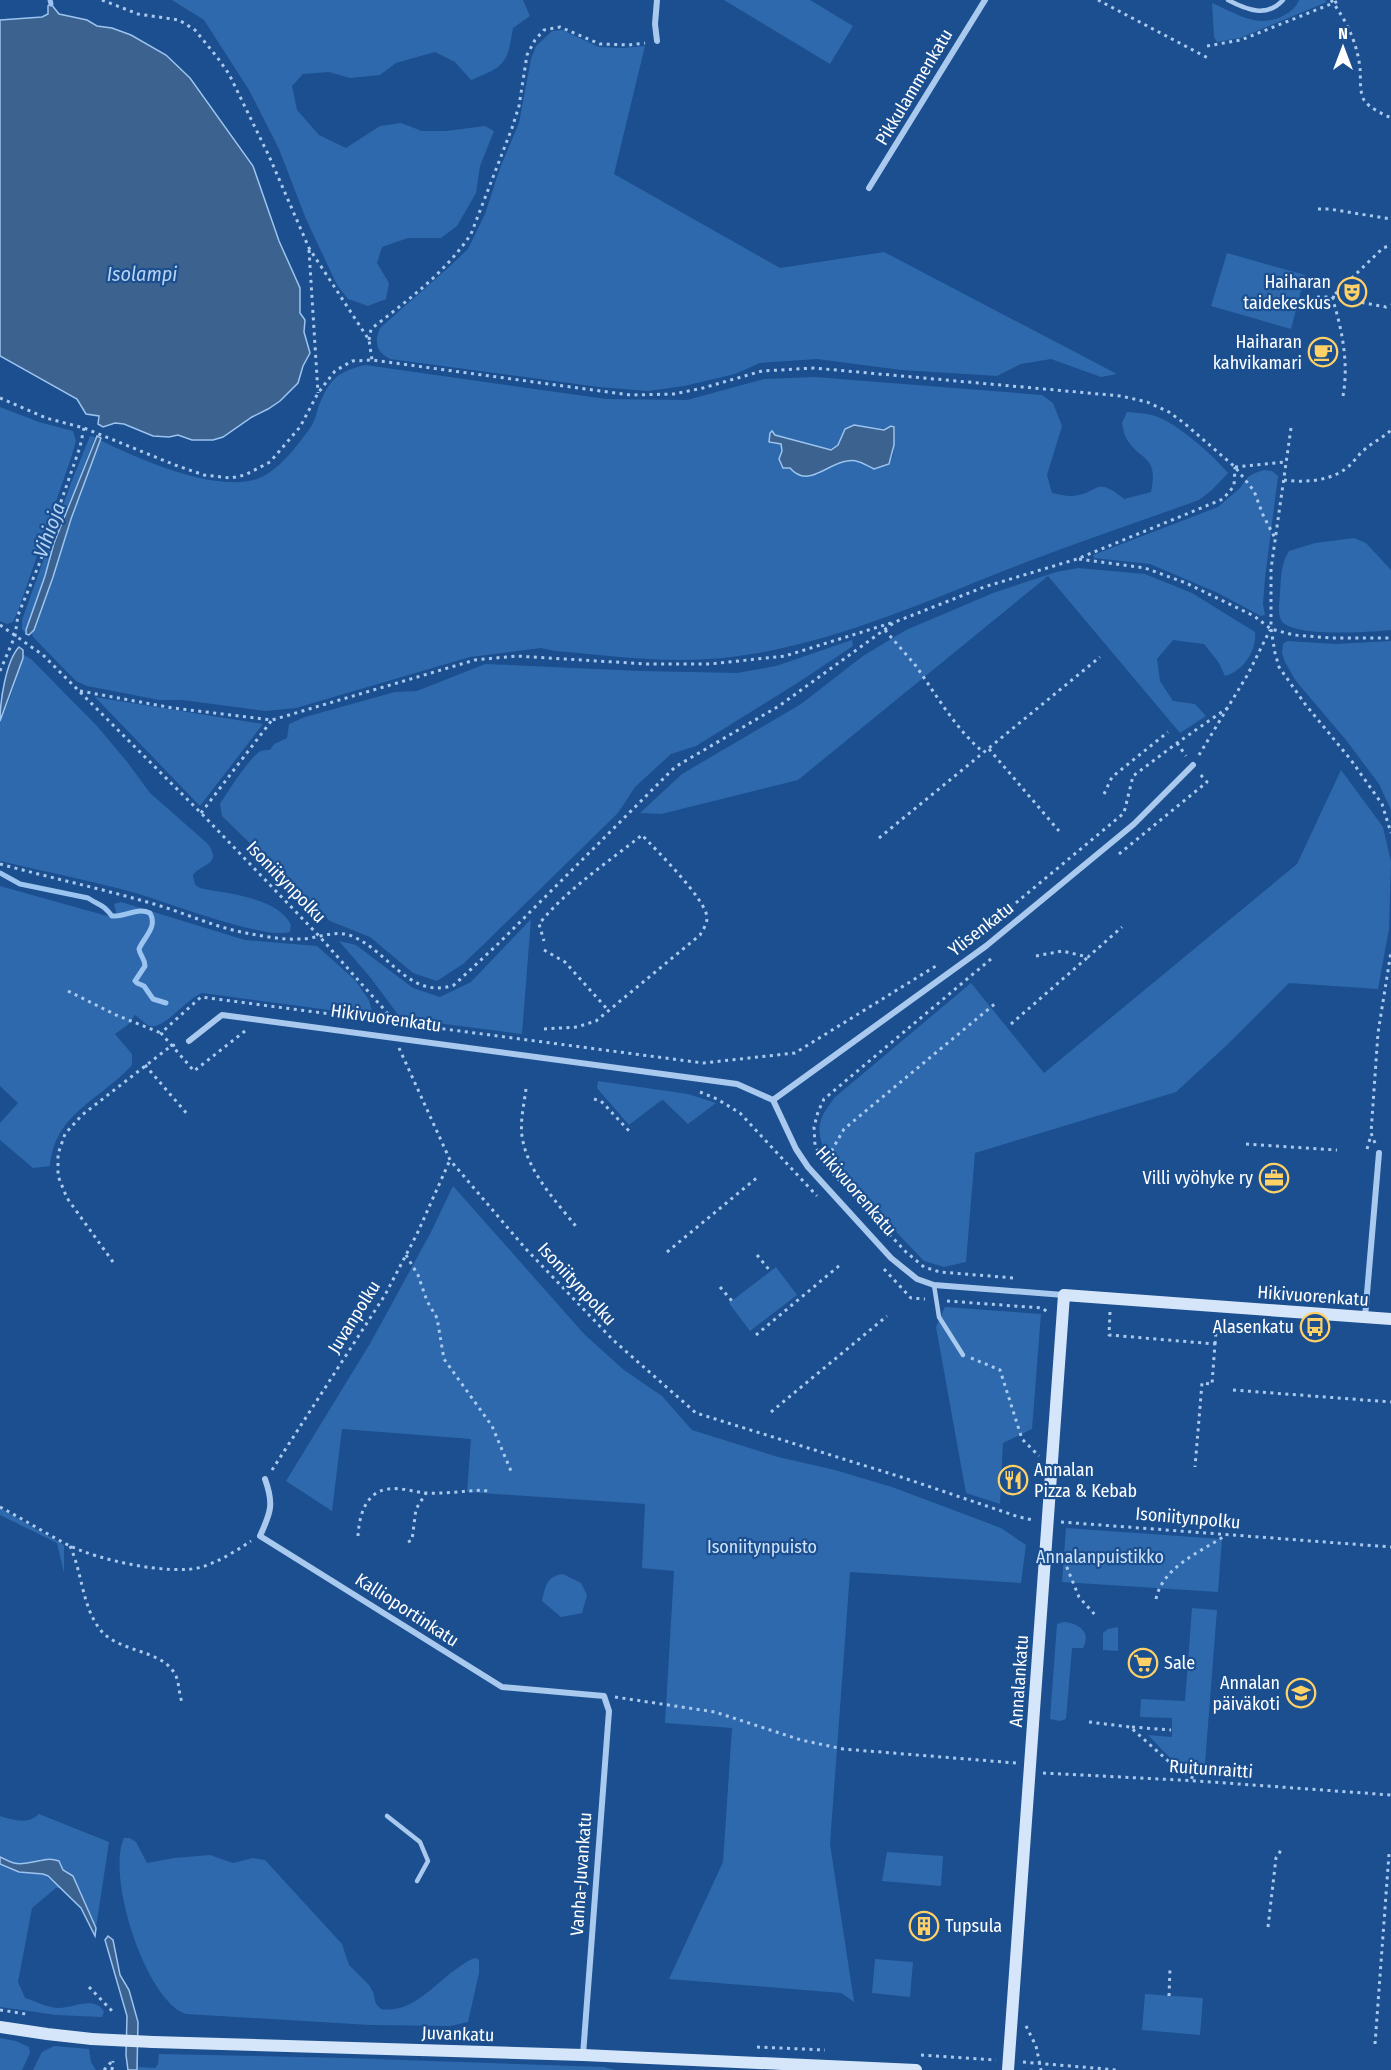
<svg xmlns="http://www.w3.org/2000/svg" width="1391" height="2070" font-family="'Fira Sans Condensed',sans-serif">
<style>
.green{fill:#2e69ad;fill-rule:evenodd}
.water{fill:#3c6290;stroke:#9cc4f0;stroke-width:1.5}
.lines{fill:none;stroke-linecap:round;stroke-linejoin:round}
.stream{stroke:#9cc4f0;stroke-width:5}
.path{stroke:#a9c9ee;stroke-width:3;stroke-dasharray:3 4.5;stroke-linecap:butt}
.lane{stroke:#a9c9ee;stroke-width:4.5}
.street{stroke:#a9c9ee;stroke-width:6}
.secondary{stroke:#d6e6fa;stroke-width:12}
.secondary-bridge{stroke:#d6e6fa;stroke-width:12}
.labels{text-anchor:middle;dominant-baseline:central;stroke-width:4.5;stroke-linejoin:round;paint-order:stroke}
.street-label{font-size:18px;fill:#fff;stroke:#1b4f8f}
.poi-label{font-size:18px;fill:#fff;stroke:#1b4f8f;text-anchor:end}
.park-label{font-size:18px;fill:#cfe3fa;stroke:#1b4f8f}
.water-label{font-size:20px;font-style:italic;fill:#b5d3f5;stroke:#1b4f8f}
</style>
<rect width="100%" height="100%" fill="#1b4f8f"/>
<g class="green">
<path d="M172 0H523L530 16 513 28C507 65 505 66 471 80L455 62 435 52 396 63 380 75 350 78 329 72 303 74 292 86 297 110 319 135 346 148 380 126 401 123 422 131H446L485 126 494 131 480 166 476 193 457 226 441 238H408L382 247 377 263 389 283 386 299 368 306 348 299 337 285 306 219 279 149 249 90 204 20Z"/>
<path d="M724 0H810L853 26 830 64Z"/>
<path d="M1299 0H1325L1327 2 1240 38 1217 42 1214 37 1212 3C1236 13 1256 29 1283 16 1290 12 1296 8 1299 0Z"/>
<path d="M562 30 599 47 623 48 645 46 614 174 780 268 884 252 1117 374 1101 377 1051 359 1021 364 997 376 901 370 817 359 760 363 735 374 684 386 648 391 599 387 390 359C376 352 374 342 380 328L449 267 468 249 485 214 500 168 519 123 531 59 536 46 552 31Z"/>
<path d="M1227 253 1305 275 1291 329 1211 306Z"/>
<path d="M365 365 606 399 687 400 764 379 815 377 1042 395 1053 403 1062 426 1047 475 1052 493C1058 494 1065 496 1071 496 1099 495 1094 474 1124 499L1151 492C1159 454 1140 462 1126 438 1124 434 1123 428 1122 423L1127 412C1136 413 1147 413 1155 416 1176 422 1214 456 1228 473L1212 490 1199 500C1141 521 1082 541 1024 563 924 602 817 652 709 659 657 663 606 655 555 651L541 648 470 657 296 708 265 711 182 700H159L87 686 76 681 33 637 32 634 53 577 71 519 100 440C138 459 215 493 257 479 279 471 299 444 312 425 315 420 316 414 318 408 329 380 336 372 365 365ZM854 425 895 430 893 455 890 463 874 469 852 460 841 462 817 475 793 472 791 469 781 466C780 458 782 452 781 444H775L769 442 774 435C793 438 812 446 831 450L838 445 845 429Z"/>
<path d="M0 407 39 422 73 431 76 441 70 461 19 608 13 622 7 624 0 621Z"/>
<path d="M90 436 95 437 54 543 45 576 25 632 22 629V620L71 483Z"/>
<path d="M1264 470 1272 471 1278 476 1265 578 1263 604 1265 615 1261 616 1218 593 1150 564 1094 558 1093 555 1218 507 1240 488 1248 477 1255 473Z"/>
<path d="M1354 538 1366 543 1391 570V630C1372 632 1290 638 1281 620 1277 611 1280 601 1280 592 1281 578 1281 563 1289 551L1315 543Z"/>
<path d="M1078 568 1145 574 1192 593 1255 632C1257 651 1243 671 1225 676L1219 663 1204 644 1173 640 1157 659 1160 681 1173 701 1195 704 1206 716 1180 733 1048 576 798 780 661 814 640 813 682 774 801 704 863 656 906 630 993 593 1056 572Z"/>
<path d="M852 640 853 646 799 682 696 746 671 754 635 787 618 813 483 945 463 964 437 981 413 973 370 937 330 921 222 816 220 804C227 793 251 755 261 751 264 750 267 750 270 750L274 744 287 738 289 724 305 717 395 692 417 691 485 664 641 671 737 673 776 666Z"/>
<path d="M1287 641 1336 644 1391 641V810L1379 784 1346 740 1296 681 1285 662 1282 653 1283 644Z"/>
<path d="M24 655 31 659 97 726 128 763 150 793 208 844C222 865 203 863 193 875L195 885 200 888C227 894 278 897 291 925L290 932C266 940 168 903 139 894 93 881 46 872 0 861V721L10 698Z"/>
<path d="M95 697 263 724 200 806Z"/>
<path d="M1341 770 1383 827 1391 862 1389 929 1378 989 1289 983 1227 1045 1176 1092 975 1153 966 1262 944 1267 924 1261 837 1170C827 1155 815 1138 821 1120 823 1112 830 1105 834 1098L971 983 1044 1073 1297 864Z"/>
<path d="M0 886 118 919 114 904 121 902 245 940 317 946 355 980 369 1000 372 1011 367 1015 202 993C187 998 164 1030 150 1026 145 1024 139 1018 135 1015L129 1024 115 1034 132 1054V1065C99 1101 55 1113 50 1166L33 1168 0 1140V1123L18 1103 0 1086Z"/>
<path d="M531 919 522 1034 414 1020 399 1016 370 977 339 941 356 945 413 988 440 997 471 982Z"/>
<path d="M598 1081 688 1094 716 1103 688 1124 663 1100 659 1102 629 1125 597 1088Z"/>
<path d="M453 1186 585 1335 624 1370 662 1396 692 1430 778 1457 835 1470 892 1487 1001 1528 1026 1545 1021 1583 850 1572 830 1844 854 2002 841 1993 669 1979 723 1862 732 1728 665 1723 674 1571 642 1568 645 1504 467 1492 471 1439 342 1429 332 1511 286 1481 371 1342 431 1232Z"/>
<path d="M776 1267 797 1295 750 1331 729 1303Z"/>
<path d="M945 1307 1041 1314 1032 1429 1003 1443 1000 1504 966 1493 936 1327Z"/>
<path d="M0 1508 64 1545V1573L57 1543 0 1515Z"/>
<path d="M1066 1528 1222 1539 1218 1592 1062 1582Z"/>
<path d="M563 1574 581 1583 587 1595 582 1613 561 1617 542 1601C545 1586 547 1576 563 1574Z"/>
<path d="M1192 1608 1217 1610 1204 1776C1180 1773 1164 1751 1148 1735L1172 1737V1718L1140 1717 1141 1699 1185 1701Z"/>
<path d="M1064 1622C1078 1623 1092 1632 1083 1648H1072L1066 1719 1060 1721 1050 1719 1057 1624Z"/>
<path d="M1118 1627V1651L1103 1650V1633L1108 1629Z"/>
<path d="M39 1814 109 1842 96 1928 73 1876 63 1870 61 1864 41 1859 27 1863H14L0 1857V1816C14 1820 27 1825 39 1814Z"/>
<path d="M124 1838H130L136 1842 147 1863 174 1858 210 1855 233 1863 253 1858 265 1860 342 1944 349 1965 369 1985 373 1992 376 2004 381 2009C413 2014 435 1983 459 1967 465 1963 470 1959 476 1958L479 1960V1973L468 2022 450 2026 370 2025 186 2014C145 2000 106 1875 124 1838Z"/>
<path d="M887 1852 943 1856 941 1886 882 1881Z"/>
<path d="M0 1864 19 1872 43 1874 60 1888H56L32 1908 18 1982 25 1998C35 2001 48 2008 59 2008 73 2008 95 1995 104 2012L102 2017 56 2015 0 2007Z"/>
<path d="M875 1959 913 1962 910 1997 872 1993Z"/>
<path d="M1145 1994 1203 1998 1200 2035 1142 2030Z"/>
<path d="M0 2038 16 2041 29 2047 30 2053 22 2070H0Z"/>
<path d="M54 2046 89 2049 91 2062 96 2070H33L42 2052Z"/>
<path d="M159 2054 346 2058 604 2067 615 2070H137V2067L155 2068 158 2064Z"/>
</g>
<g class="water">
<path d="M51 4 59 14 87 20 97 26 112 28 131 35 166 55 190 78 253 166 279 241 300 288V313L305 320 304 332 310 353 303 366 298 383 280 401 268 409 252 417 223 437 213 440H192L178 435 169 437 153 436 124 424 115 423 103 427 98 424 99 416 86 414 77 399 0 356V20L42 17 48 14V6Z"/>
<path d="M854 425 884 430 891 426 894 427V445L889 464 874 469C866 465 857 459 847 461 828 463 808 489 790 468H783L779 459 782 451 781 444 769 442 770 433 772 431 775 435 831 450 838 445 845 429Z"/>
<path d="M97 436 101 438 71 519 53 577 34 630 29 635 26 634V630L45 576 54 543Z"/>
<path d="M19 647 23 650V658L0 721C0 701 6 661 19 647Z"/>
<path d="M0 1857C4 1859 10 1862 14 1863 30 1867 43 1855 59 1861L63 1870 73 1876 96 1928 95 1936 81 1908 48 1876 43 1874 19 1872 0 1864Z"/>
<path d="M108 1936 113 1940 120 1975 129 1990 138 2022 137 2070H128L126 2055 127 2016 105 1940Z"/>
</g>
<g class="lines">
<g class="stream">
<path d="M50 0 51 4"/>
<path d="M0 873 20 884 88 898C100 906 103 904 112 916 125 917 137 907 150 913 158 927 144 937 139 949 140 956 145 958 145 966L135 981 137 983 144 986 153 999 166 1003"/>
</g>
<g class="path">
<path d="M102 0 138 14 179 20 195 30 217 57 229 74 269 156 309 248 369 340 372 360"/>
<path d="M1098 0 1208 58"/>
<path d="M1331 0C1346 20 1357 42 1360 68 1361 78 1359 91 1364 100 1369 108 1383 114 1391 118"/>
<path d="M1207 46 1241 40 1341 0"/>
<path d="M1318 209H1329L1391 219"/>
<path d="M309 250 318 393"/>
<path d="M1317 297H1332L1386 307 1391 305"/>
<path d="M369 340 371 329C408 300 445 273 471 234L512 128 519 106 527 55 535 40 544 30 560 27 600 44 629 45 645 43"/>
<path d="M1343 396C1349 363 1342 329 1332 297L1383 248 1391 245"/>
<path d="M0 398 46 418 84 428 175 465 204 475 231 478 245 475 270 462 300 427 318 393 335 371 352 361 372 360 630 395 674 394 703 388 762 371 814 368 1121 396 1147 402 1169 412 1184 423 1235 467 1254 491 1263 515 1276 540"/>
<path d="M1291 428 1271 569V629L1275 653 1279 667 1305 704 1351 760 1382 804 1391 833"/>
<path d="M1235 467 1286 462"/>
<path d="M1284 480C1305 483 1331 481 1348 467 1354 462 1358 455 1364 450 1373 442 1383 438 1391 430"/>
<path d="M1079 559 1145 568 1186 583 1254 616 1271 629 1294 635 1330 638H1391"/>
<path d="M0 625 43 655 201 813 320 937 397 1024"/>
<path d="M885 630C895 642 906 654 916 666 937 696 955 728 983 752"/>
<path d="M0 671 15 636 18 615 40 562 80 447 84 428"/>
<path d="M80 691 173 708 272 720 475 660 516 656 647 664H710L785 656 891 623"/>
<path d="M1177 743 1186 756"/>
<path d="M989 749 1059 831"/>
<path d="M1199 755 1248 674 1270 630"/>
<path d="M1104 794 1112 777 1168 732"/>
<path d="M201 813 272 720"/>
<path d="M879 838 1100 657"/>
<path d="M1119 854 1207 782 1199 773"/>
<path d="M0 864C51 878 103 889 154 904 185 913 214 927 246 933 263 936 281 940 300 939 316 939 333 930 349 935 387 948 409 1001 454 985L499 943 675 767 779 706 895 622 984 587 1077 559 1223 499 1234 486 1235 467"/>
<path d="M964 946 1124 813 1133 776 1177 743 1229 707"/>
<path d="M544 950 565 962 608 1010"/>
<path d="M1036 956 1062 951 1088 957 1122 927"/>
<path d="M991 959 824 1099 818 1112 814 1127 815 1145 824 1164 906 1252 924 1267 940 1272 1014 1278"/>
<path d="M68 991 116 1015 161 1033"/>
<path d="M1011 1024 1088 957"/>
<path d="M544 1029 577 1027 596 1021 700 935C703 930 707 924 707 918 707 900 656 850 642 835 607 863 567 889 539 924L544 941"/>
<path d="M245 1031 194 1071 161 1033 201 997 703 1063 795 1053 939 964"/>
<path d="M399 1048 450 1160 525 1248 613 1340 696 1413 901 1477 1019 1517 1033 1520"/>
<path d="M145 1065 188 1115"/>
<path d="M526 1089C524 1104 520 1121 522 1136 527 1172 557 1202 578 1229"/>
<path d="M700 1092 717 1099 740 1113 817 1196"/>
<path d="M594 1099 601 1101 630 1132"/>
<path d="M1375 1143 1371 1133 1378 1033 1391 952"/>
<path d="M1246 1144 1337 1150"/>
<path d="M1367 1149 1371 1135"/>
<path d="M824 1164 844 1129 997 1002"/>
<path d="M667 1252 759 1176"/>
<path d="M406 1255 418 1275 427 1301 437 1318 444 1359 492 1426 511 1471"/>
<path d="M757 1255 771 1272"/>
<path d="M113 1262 67 1198 58 1176V1154L65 1134 82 1115 171 1046 178 1044"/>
<path d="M884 1269 911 1298 925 1299"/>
<path d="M720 1287 732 1301"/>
<path d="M947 1301 1042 1308 1049 1313"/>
<path d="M1110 1312 1109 1335 1215 1344 1212 1384 1202 1383 1195 1467"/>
<path d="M756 1335 840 1265"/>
<path d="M1215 1344 1217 1320"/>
<path d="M971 1358 1000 1370 1022 1439 1039 1456"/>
<path d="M1233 1390 1391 1402"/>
<path d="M771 1412 887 1316"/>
<path d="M272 1470 385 1295 417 1234 450 1160"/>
<path d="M0 1507C23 1519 45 1533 68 1545 98 1560 170 1576 202 1567 220 1561 236 1551 251 1541"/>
<path d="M1061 1522 1391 1547"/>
<path d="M358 1536C359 1517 365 1492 388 1489 400 1487 414 1492 426 1493 444 1494 464 1491 483 1490L490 1492"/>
<path d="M408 1542 412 1540 416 1509 426 1493"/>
<path d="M70 1546C82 1572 82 1605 99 1628 116 1652 158 1649 173 1671 180 1680 178 1692 182 1702"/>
<path d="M1061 1553 1079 1597 1096 1616"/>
<path d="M1156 1599C1163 1566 1201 1552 1226 1535"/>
<path d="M615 1697 715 1712 801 1740 843 1749 1016 1763"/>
<path d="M1089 1722 1130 1727 1175 1767 1196 1780"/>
<path d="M1132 1727 1171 1730"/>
<path d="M1043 1773 1198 1781 1391 1795"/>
<path d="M1268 1927 1276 1858 1283 1847"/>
<path d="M89 1987 114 2013"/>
<path d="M1169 1996 1170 1968"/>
<path d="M0 2010 26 2014"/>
<path d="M1026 2026 1036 2046 1041 2070"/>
<path d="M1375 2044 1389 1854"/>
<path d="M757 2047 825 2050"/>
<path d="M921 2055 996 2060"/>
<path d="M1023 2062 1117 2070"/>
<path d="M104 2070 113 2060"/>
<path d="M112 2070 113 2061"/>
</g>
<g class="lane">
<path d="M1228 0C1247 10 1267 18 1283 0"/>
<path d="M934 1285 939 1317 963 1355"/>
<path d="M387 1816 420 1842 428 1861 417 1881"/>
</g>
<g class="street">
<path d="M657 0 655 24 657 41"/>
<path d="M869 188 985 0"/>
<path d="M189 1041 222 1015 737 1084 773 1100 796 1149 808 1167 891 1258 917 1279 934 1285 1064 1295"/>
<path d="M773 1100 986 946 1134 824 1193 765"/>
<path d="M1365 1317 1379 1153"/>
<path d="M265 1479C274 1504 271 1512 260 1536L502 1687 604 1696 609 1711 583 2055"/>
</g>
<g class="secondary">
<path d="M0 2027 47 2034 92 2039"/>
<path d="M153 2042 583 2055 916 2070"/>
<path d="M1008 2070 1064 1295 1391 1319"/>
</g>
<path class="secondary-bridge" d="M92 2039 153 2042"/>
</g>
<defs>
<g id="theatre-ring" transform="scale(1.5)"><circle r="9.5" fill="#1b4f8f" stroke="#ffd166" stroke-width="1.5"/><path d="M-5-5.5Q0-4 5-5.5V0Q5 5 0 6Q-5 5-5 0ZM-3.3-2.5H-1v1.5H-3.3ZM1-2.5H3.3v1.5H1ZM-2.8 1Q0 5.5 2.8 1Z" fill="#ffd166"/></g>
<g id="cafe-ring" transform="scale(1.5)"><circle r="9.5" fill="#1b4f8f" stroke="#ffd166" stroke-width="1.5"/><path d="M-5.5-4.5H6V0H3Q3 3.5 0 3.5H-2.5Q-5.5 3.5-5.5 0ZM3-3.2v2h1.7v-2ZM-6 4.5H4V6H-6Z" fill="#ffd166"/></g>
<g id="office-ring" transform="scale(1.5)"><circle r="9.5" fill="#1b4f8f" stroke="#ffd166" stroke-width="1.5"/><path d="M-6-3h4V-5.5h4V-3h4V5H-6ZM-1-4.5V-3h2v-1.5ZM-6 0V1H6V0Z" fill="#ffd166"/></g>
<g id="bus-ring" transform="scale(1.5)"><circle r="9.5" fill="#1b4f8f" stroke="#ffd166" stroke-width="1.5"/><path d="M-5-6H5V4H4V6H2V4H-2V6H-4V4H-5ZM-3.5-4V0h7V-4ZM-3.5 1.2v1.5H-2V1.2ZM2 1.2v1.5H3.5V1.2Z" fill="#ffd166"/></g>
<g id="restaurant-ring" transform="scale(1.5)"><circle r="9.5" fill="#1b4f8f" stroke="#ffd166" stroke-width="1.5"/><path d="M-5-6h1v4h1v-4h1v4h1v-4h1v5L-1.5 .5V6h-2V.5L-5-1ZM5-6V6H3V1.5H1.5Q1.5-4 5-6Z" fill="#ffd166"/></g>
<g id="supermarket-ring" transform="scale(1.5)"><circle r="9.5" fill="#1b4f8f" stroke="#ffd166" stroke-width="1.5"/><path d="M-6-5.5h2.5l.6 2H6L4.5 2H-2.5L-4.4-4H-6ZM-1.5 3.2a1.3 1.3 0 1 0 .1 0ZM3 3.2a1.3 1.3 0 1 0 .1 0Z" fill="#ffd166"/></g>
<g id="school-ring" transform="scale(1.5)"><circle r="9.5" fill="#1b4f8f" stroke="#ffd166" stroke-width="1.5"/><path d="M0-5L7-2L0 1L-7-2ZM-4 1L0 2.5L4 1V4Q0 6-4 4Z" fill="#ffd166"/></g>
<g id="building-ring" transform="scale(1.5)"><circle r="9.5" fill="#1b4f8f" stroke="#ffd166" stroke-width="1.5"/><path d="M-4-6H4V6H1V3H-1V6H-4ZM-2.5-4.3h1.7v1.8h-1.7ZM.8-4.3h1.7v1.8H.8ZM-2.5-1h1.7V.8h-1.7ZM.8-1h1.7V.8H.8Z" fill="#ffd166"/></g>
</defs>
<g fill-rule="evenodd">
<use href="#theatre-ring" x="1352" y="292"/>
<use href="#cafe-ring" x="1323" y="352"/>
<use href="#office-ring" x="1274" y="1178"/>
<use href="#bus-ring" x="1315" y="1327"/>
<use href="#restaurant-ring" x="1013" y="1480"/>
<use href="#supermarket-ring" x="1143" y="1663"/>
<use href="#school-ring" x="1301" y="1693"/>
<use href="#building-ring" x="924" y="1926"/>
</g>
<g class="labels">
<g class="street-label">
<text transform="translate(914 87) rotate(-59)">Pikkulammenkatu</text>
<text transform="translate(286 882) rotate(46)">Isoniitynpolku</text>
<text transform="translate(981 929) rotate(-38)">Ylisenkatu</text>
<text transform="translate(386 1018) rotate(8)">Hikivuorenkatu</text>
<text transform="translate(856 1191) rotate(49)">Hikivuorenkatu</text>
<text transform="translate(577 1284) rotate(47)">Isoniitynpolku</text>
<text transform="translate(1313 1296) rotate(4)">Hikivuorenkatu</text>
<text transform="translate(354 1317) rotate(-58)">Juvanpolku</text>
<text transform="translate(1188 1518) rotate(5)">Isoniitynpolku</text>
<text transform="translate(407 1610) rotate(33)">Kallioportinkatu</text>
<text transform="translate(1019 1681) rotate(-86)">Annalankatu</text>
<text transform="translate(1211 1769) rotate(4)">Ruitunraitti</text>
<text transform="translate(581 1874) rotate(-86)">Vanha-Juvankatu</text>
<text transform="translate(458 2034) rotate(2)">Juvankatu</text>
</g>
<g class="poi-label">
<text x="1331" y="282">Haiharan<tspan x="1331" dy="21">taidekeskus</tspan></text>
<text x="1302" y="342">Haiharan<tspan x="1302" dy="21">kahvikamari</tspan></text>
<text x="1253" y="1178">Villi vyöhyke ry</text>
<text x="1294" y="1327">Alasenkatu</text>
<text x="1034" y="1470" text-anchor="start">Annalan<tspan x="1034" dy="21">Pizza &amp; Kebab</tspan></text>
<text x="1164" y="1663" text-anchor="start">Sale</text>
<text x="1280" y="1683">Annalan<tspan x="1280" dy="21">päiväkoti</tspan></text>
<text x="945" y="1926" text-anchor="start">Tupsula</text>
</g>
<g class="park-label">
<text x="762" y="1547">Isoniitynpuisto</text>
<text x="1100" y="1557">Annalanpuistikko</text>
</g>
<g class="water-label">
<text x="142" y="274">Isolampi</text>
<text transform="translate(49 530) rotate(-70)">Vihioja</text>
</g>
</g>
<g transform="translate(1343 48)" stroke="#1b4f8f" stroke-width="4.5" paint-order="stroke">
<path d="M0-4.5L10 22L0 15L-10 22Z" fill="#ffffff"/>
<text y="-9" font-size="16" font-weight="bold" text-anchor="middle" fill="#ffffff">N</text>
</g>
</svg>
